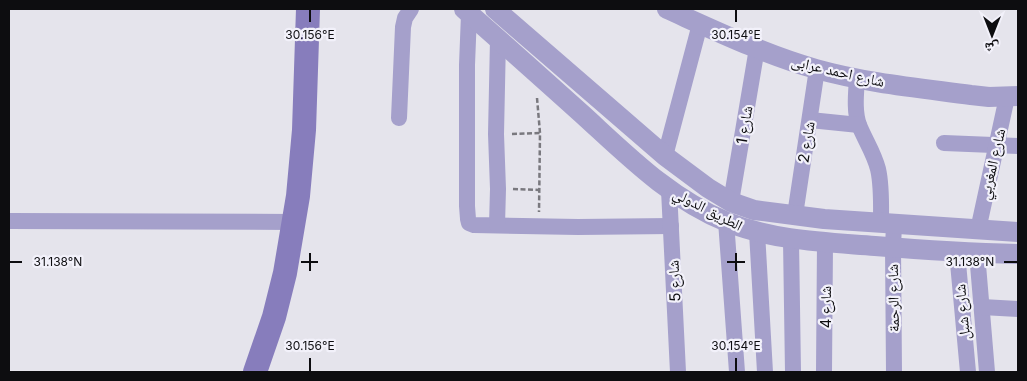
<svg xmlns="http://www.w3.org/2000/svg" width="1027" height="381" font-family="Inter,'Noto Naskh Arabic',sans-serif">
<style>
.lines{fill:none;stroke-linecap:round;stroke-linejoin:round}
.path{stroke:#79787e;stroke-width:2.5;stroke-dasharray:5 2.5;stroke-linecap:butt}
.minor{stroke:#a5a0cb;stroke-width:16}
.tertiary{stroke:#a5a0cb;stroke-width:20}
.secondary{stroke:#877dbc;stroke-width:24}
.ticks{fill:none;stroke:#0d0d10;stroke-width:2}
.labels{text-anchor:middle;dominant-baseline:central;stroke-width:4.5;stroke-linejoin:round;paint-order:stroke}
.street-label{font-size:15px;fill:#0d0d10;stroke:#f2f1fa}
.ticks-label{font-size:12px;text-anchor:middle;fill:#0d0d10;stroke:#f2f1fa;stroke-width:4.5;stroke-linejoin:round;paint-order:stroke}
</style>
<rect width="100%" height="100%" fill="#e5e4ec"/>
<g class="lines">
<g class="path">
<path d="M537 98 540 133 539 212"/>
<path d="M512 134 540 133"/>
<path d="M513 189 539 190"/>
</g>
<g class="minor">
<path d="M469 14 467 65V206L468 219 469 223 474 225 578 227 671 226"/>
<path d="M857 78C856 94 854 111 859 125 865 140 874 153 878 169 882 186 881 206 881 224"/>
<path d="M399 118 403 27 405 18 411 9"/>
<path d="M810 120 859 125"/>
<path d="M944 143 1018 146"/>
<path d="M665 156 700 24"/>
<path d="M669 190 678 372"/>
<path d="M731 202 757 48"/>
<path d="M795 215 817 69"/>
<path d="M9 221 294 222"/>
<path d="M726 221 737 372"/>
<path d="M497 225 498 189 496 134 498 39"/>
<path d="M894 225 893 247 894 372"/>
<path d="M978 230 1007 97"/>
<path d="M757 232 765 372"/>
<path d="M791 240 793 372"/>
<path d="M957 252 968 372"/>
<path d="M977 253 987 372"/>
<path d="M982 307 1018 309"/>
<path d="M824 372 825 243"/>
</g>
<g class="tertiary">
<path d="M464 9C504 44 543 79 582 114 627 155 670 199 727 222 775 241 824 242 875 246 923 250 970 253 1018 254"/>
<path d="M495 9 665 156 708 188 731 202 754 210 824 219 1018 232"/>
<path d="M667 9C716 31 764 54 816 69 866 83 919 88 971 95L989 97 1018 96"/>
</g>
<path class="secondary" d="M255 372 274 317 285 273 298 196 304 130 308 9"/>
</g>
<path class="ticks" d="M310 10V22M736 10V22M310 253V271M736 253V271M10 262H22M301 262H318M727 262H745M1004 262H1017M310 358V371M736 358V371"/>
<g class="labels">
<g class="street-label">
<text transform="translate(838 71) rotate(13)">شارع احمد عرابى</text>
<text transform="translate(744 125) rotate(-81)">شارع 1</text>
<text transform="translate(806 142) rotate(-81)">شارع 2</text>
<text transform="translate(992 164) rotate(-77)">شارع المغربي</text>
<text transform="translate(708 209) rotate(27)">الطريق الدولي</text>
<text transform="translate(674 281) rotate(-93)">شارع 5</text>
<text transform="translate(893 298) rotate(-91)">شارع الرحمة</text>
<text transform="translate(825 307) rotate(-90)">شارع 4</text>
<text transform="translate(962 312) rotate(-95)">شارع شبل</text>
</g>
</g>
<g class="ticks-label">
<text x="310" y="39">30.156°E</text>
<text x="736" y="39">30.154°E</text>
<text x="970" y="266">31.138°N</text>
<text x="58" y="266">31.138°N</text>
<text x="310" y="350">30.156°E</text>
<text x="736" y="350">30.154°E</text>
</g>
<rect width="1027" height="381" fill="none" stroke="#0d0d10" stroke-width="20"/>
<g transform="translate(992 35) rotate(180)" stroke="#f2f1fa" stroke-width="4" paint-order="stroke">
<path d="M0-4L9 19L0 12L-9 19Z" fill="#0d0d10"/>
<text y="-8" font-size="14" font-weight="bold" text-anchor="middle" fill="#0d0d10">ش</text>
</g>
</svg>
